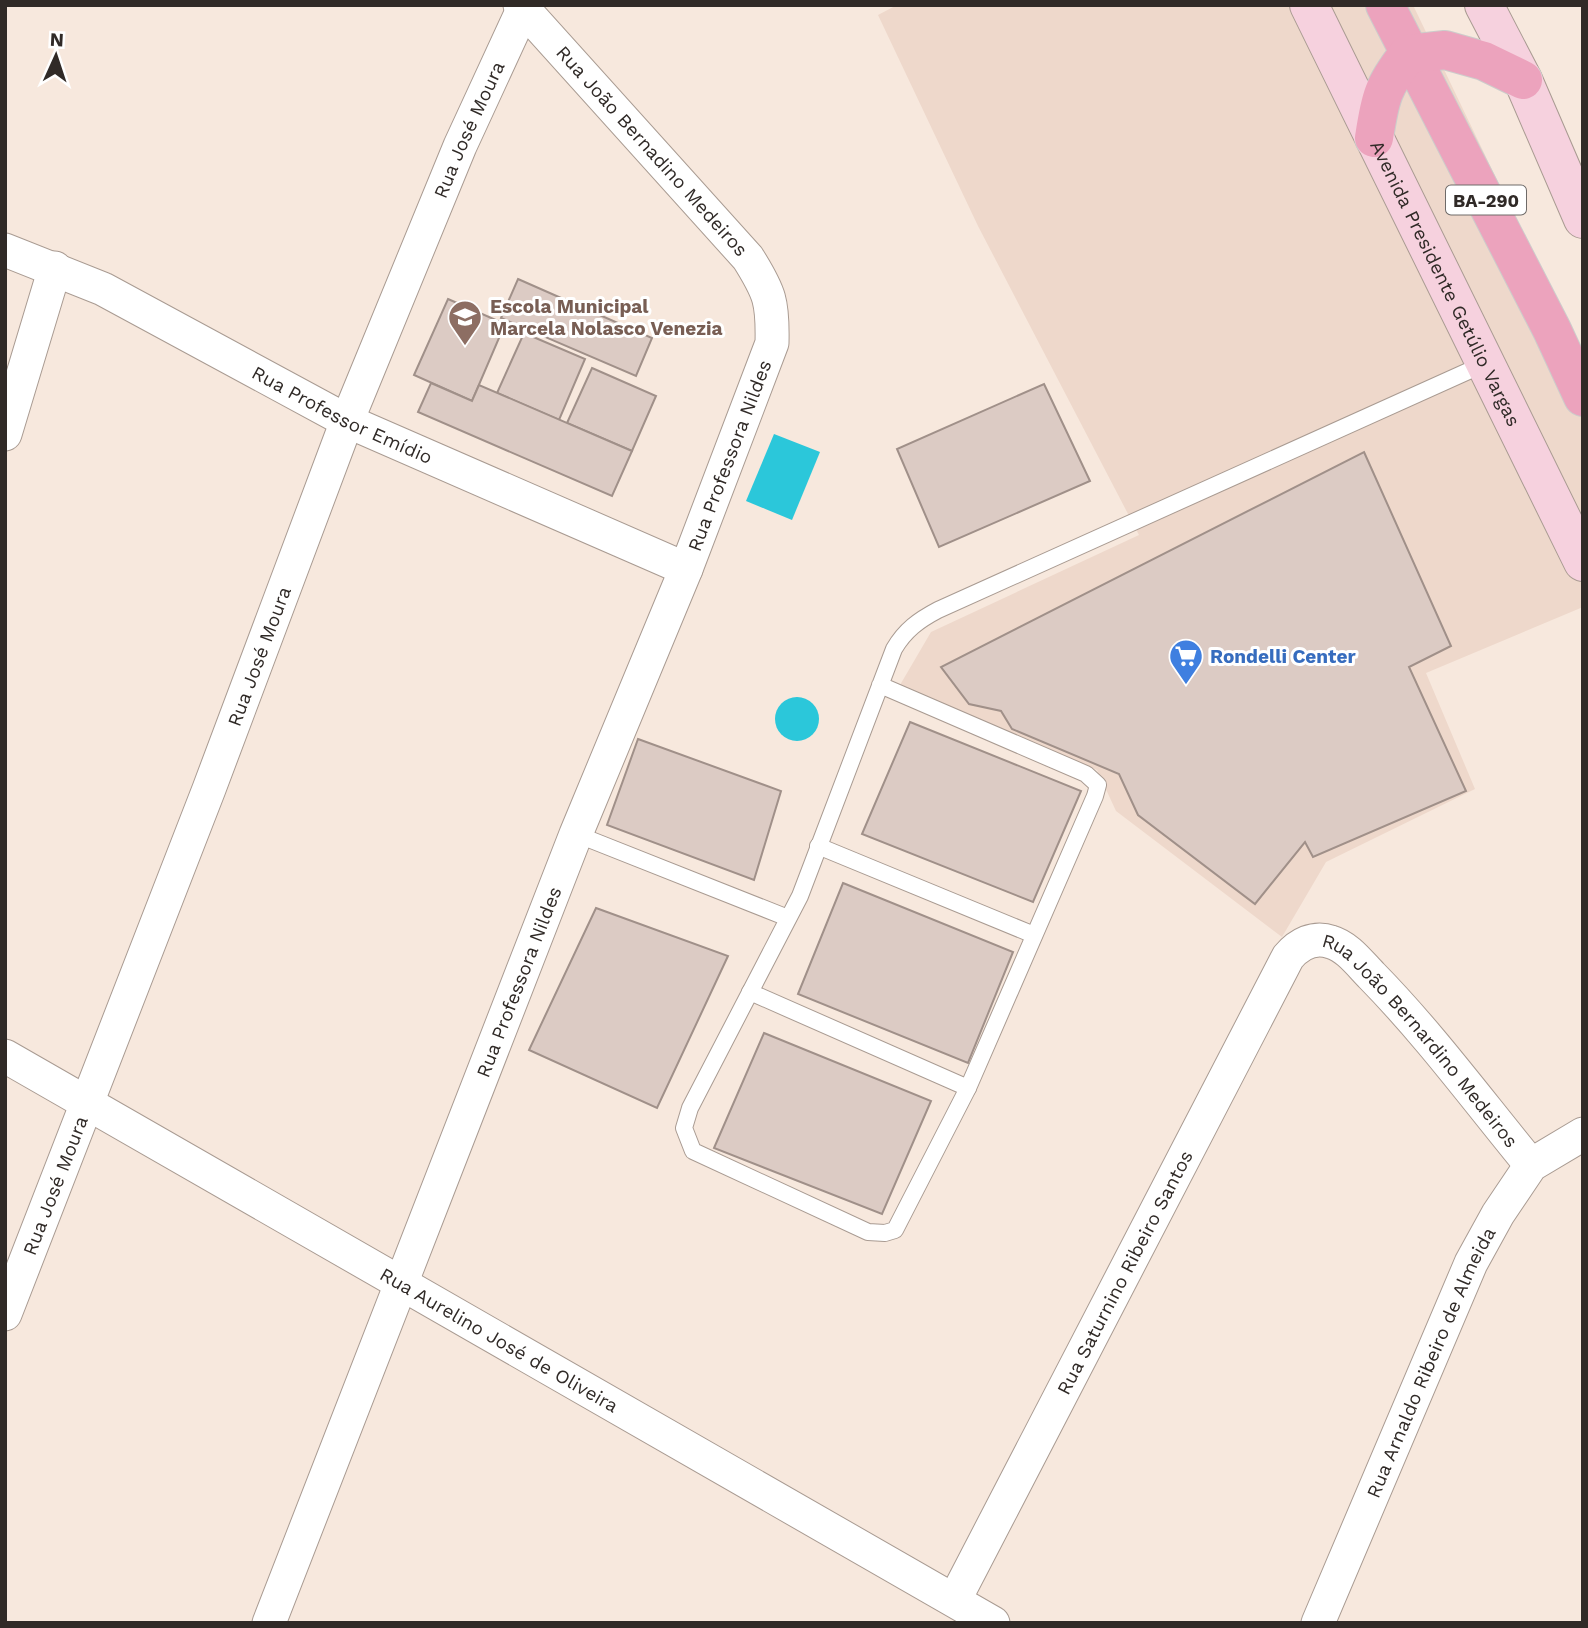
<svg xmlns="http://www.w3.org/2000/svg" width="1588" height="1628" font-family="'Work Sans',sans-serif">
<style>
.commercial{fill:#eed8cb}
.water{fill:#2bc7da}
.building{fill:#dccbc4;stroke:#a09089;stroke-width:2}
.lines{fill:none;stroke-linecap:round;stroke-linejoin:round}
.lane-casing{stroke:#a99b92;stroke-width:18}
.street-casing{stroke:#a99b92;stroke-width:35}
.secondary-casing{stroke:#a99b92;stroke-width:40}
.primary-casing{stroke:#cdcccb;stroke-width:40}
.lane{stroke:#fff;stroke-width:16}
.street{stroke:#fff;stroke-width:33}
.secondary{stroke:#f6d1de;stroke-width:38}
.primary{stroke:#eca3bd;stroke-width:38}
.labels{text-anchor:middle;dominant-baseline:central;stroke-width:6;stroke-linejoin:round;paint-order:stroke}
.shield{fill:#fff;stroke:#6e6a68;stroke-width:2}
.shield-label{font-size:18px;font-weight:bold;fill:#302a27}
.street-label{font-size:19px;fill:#302a27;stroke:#fff}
.education-label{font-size:19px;font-weight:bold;fill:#785e54;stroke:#fff;text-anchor:start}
.shop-label{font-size:19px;font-weight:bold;fill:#366cbe;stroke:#fff;text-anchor:start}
</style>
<rect width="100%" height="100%" fill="#f7e8dd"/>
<path class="commercial" d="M897 5H1413L1583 359V607L1426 673 1475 789 1326 862 1282 937 1116 811 1097 770 900 685 931 632 1139 535 978 226 878 15Z"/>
<g class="water">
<path d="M774 434 820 452 792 520 746 501Z"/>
<circle cx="797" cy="719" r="22"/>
</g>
<g class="building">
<path d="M518 279 652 338 636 376 501 318Z"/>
<path d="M448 299 505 324 472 401 414 375Z"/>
<path d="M524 333 585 359 559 420 497 393Z"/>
<path d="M592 368 656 396 632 451 567 423Z"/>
<path d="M431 383 472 401 479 385 632 451 612 496 418 412Z"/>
<path d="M1044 384 1090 481 939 547 897 449Z"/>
<path d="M1364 452 1451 646 1409 667 1466 791 1313 857 1305 842 1255 904 1138 815 1119 774 1012 729 1001 711 969 704 941 667Z"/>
<path d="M910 722 1081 791 1033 902 862 834Z"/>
<path d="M638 739 781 791 754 880 607 825Z"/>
<path d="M843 883 1013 952 968 1063 798 994Z"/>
<path d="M596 908 728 956 657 1108 529 1050Z"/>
<path d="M764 1033 931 1101 882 1214 714 1148Z"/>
</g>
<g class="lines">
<g class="lane-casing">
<g id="lane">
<path d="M880 685 1086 774 1098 785 1095 796 968 1088 895 1230 885 1233 868 1232 693 1151 684 1128 690 1108 800 896 894 649C905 630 919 620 938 610L1484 364"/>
<path d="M576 834 788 918"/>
<path d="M818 846 1034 935"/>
<path d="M750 992 968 1088"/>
</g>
</g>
<g class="street-casing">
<g id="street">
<path id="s1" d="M5 250 103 289 347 421 686 569"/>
<path d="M5 434 55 268"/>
<path id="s2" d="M5 1056 993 1623"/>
<path id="s3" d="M5 1314 209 789 347 421 460 146 525 5"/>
<path id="s4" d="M955 1599 1288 957C1299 944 1314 936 1331 942 1348 947 1360 964 1372 976 1429 1034 1479 1102 1531 1165"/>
<path id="s5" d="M269 1623 576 834 686 569 772 343C773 302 770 293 748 258L520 5"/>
<path id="s6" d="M1318 1623 1471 1263 1498 1214 1531 1165 1583 1134"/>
</g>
</g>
<g class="secondary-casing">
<g id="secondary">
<path id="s7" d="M1309 5 1583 562"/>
<path d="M1484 5 1523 80 1583 219"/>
</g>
</g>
<g class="primary-casing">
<g id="primary">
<path d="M1385 5 1552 330 1583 397"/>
<path d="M1374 138C1380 97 1383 86 1408 54L1445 50 1484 61 1523 80"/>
</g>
</g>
<use href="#lane" class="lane"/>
<use href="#street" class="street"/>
<use href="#secondary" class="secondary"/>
<use href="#primary" class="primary"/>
</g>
<defs>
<g id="school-pin" transform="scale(1.75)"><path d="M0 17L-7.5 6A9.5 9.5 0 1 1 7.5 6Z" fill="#8d6e63" stroke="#fff"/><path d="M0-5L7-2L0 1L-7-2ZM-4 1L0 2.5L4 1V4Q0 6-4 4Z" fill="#fff"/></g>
<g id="supermarket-pin" transform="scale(1.75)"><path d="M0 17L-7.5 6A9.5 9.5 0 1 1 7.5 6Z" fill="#3f7fe0" stroke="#fff"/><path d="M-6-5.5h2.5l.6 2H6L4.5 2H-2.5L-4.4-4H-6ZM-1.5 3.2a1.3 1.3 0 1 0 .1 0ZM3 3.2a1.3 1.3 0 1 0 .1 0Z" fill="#fff"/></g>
</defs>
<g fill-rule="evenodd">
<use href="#school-pin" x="465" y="317"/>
<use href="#supermarket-pin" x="1186" y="656"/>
</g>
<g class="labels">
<rect class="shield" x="1446" y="185.5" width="80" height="29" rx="5"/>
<g class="shield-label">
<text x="1486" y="200">BA-290</text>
</g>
<g class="street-label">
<text stroke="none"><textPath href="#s3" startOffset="1272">Rua José Moura</textPath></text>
<text transform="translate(652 151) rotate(48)">Rua João Bernadino Medeiros</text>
<text stroke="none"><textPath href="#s7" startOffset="310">Avenida Presidente Getúlio Vargas</textPath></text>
<text stroke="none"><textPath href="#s1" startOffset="376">Rua Professor Emídio</textPath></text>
<text stroke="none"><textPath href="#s5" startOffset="1255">Rua Professora Nildes</textPath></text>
<text stroke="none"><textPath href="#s3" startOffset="705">Rua José Moura</textPath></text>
<text stroke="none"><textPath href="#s5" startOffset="688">Rua Professora Nildes</textPath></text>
<text stroke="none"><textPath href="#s4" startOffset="905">Rua João Bernardino Medeiros</textPath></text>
<text stroke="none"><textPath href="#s3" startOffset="138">Rua José Moura</textPath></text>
<text stroke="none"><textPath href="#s4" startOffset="368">Rua Saturnino Ribeiro Santos</textPath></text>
<text stroke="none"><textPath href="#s2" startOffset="570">Rua Aurelino José de Oliveira</textPath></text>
<text stroke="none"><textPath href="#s6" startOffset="284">Rua Arnaldo Ribeiro de Almeida</textPath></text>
</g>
<g class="education-label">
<text x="490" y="306">Escola Municipal<tspan x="490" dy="22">Marcela Nolasco Venezia</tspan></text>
</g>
<g class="shop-label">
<text x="1210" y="656">Rondelli Center</text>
</g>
</g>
<rect width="1588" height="1628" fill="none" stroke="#302a27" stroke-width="14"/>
<g transform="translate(56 56) rotate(3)" stroke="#ffffff" stroke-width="5" paint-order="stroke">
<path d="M0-5L12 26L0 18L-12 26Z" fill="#302a27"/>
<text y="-10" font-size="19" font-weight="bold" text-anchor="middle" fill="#302a27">N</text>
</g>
</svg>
